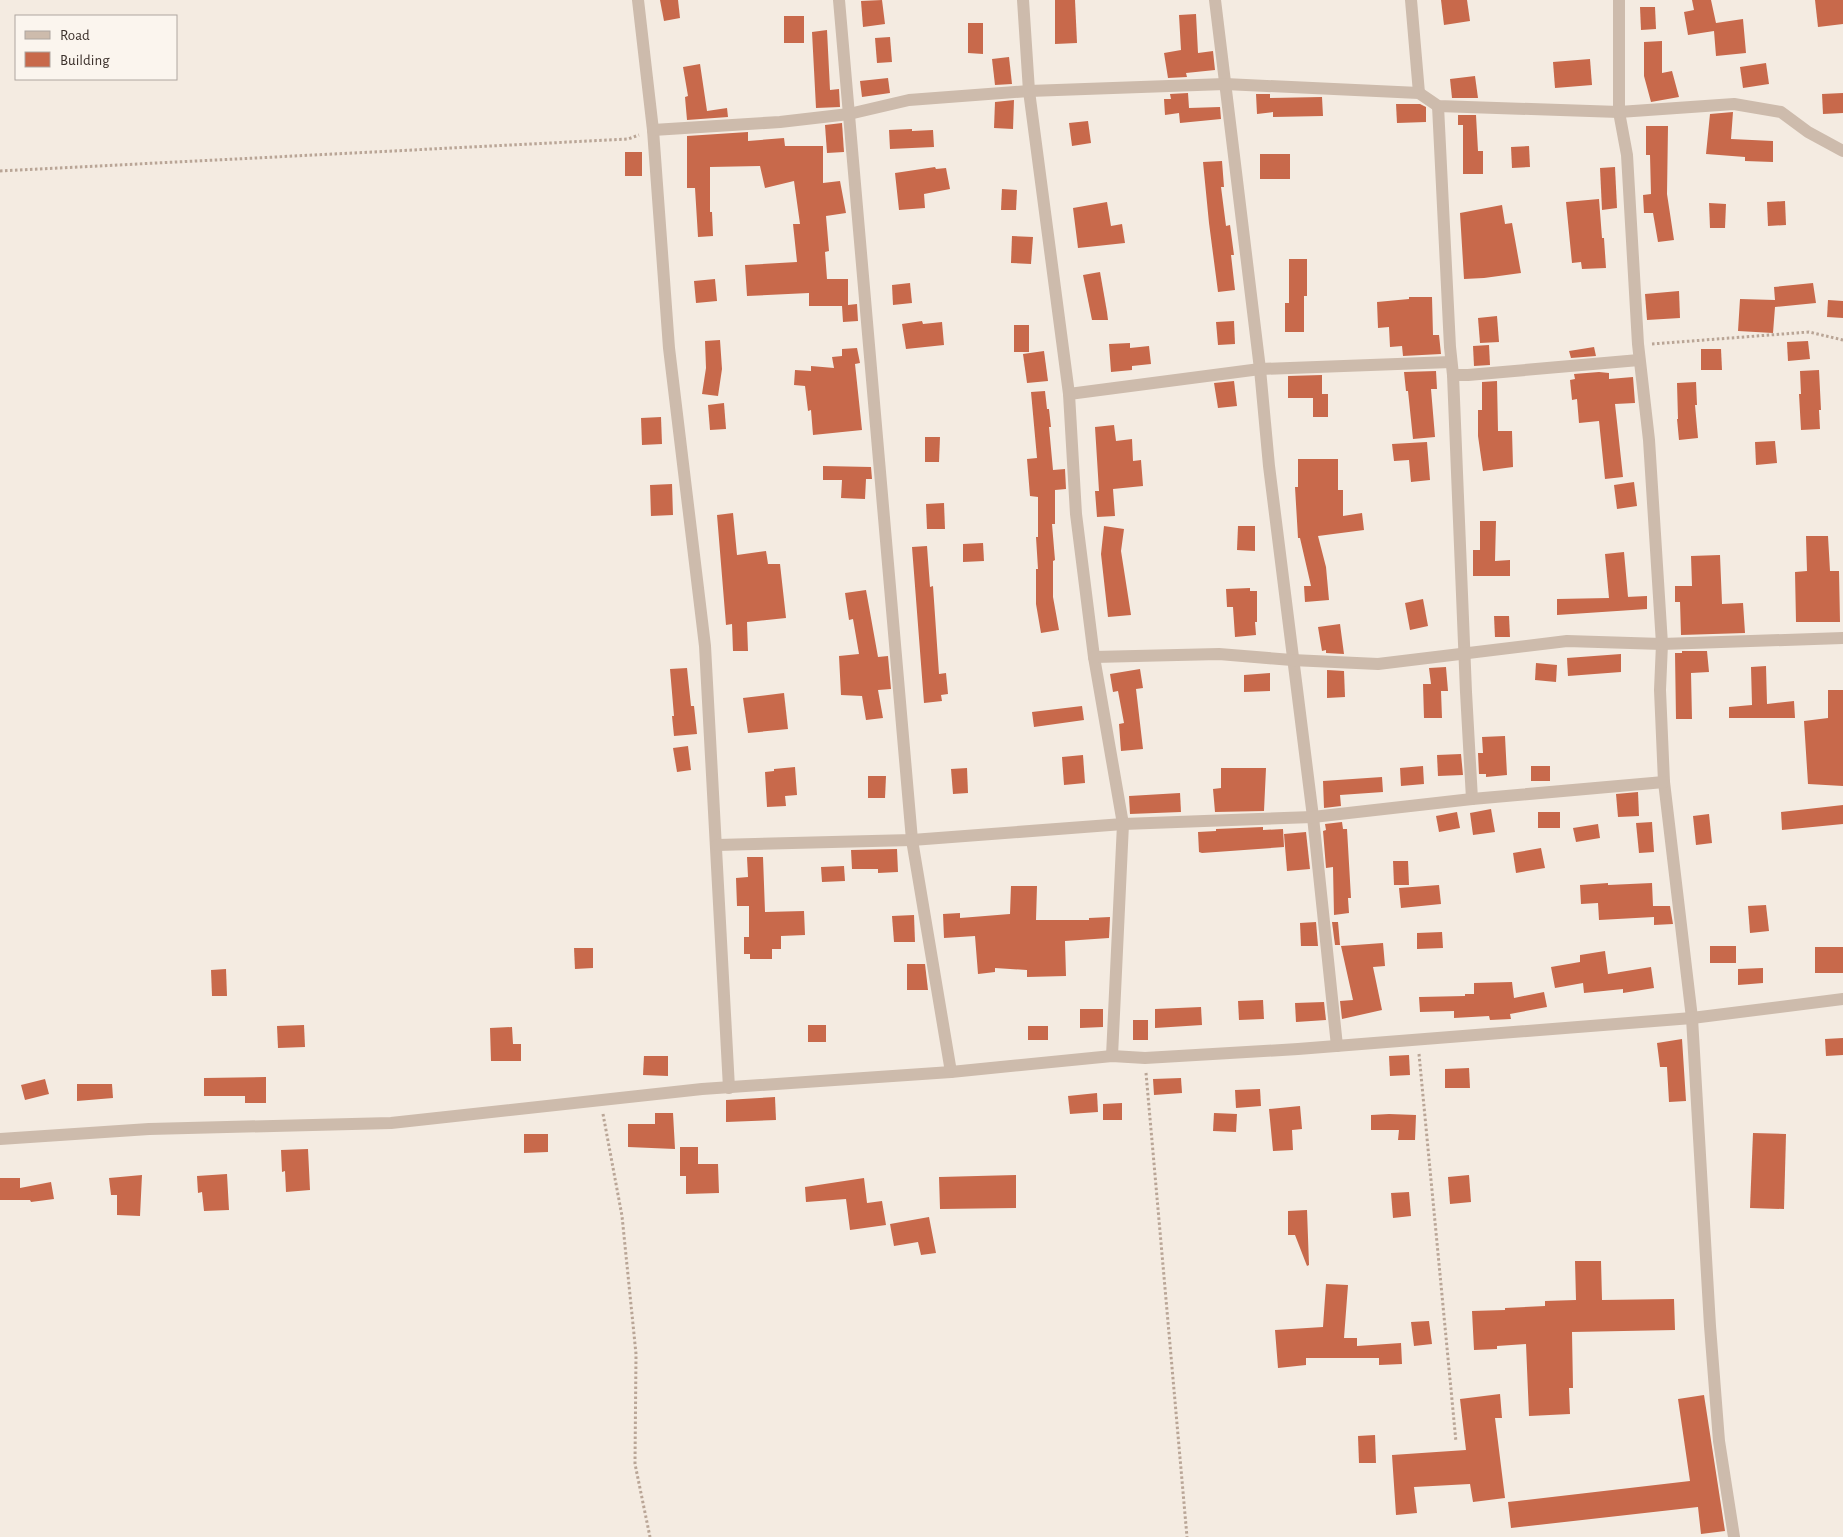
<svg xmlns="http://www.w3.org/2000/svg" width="1843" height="1537" font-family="'Alegreya Sans',sans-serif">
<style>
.building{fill:#c8694b}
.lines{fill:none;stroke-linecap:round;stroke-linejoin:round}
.path{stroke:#b9a596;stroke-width:3;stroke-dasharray:2.5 2.5;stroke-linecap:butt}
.street{stroke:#cdbbac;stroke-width:12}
</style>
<rect width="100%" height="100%" fill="#f4ebe1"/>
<g class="building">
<path d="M660 0H678L680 18 664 21Z"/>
<path d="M882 0 885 24 863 27 861 1Z"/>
<path d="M1055 0H1075L1077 43 1055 44Z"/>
<path d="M1441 0H1467L1470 21 1444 25Z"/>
<path d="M1692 0H1711L1716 23 1743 19 1746 53 1716 56 1714 31 1688 35 1684 12 1694 10Z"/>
<path d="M1815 0H1843V24L1818 27Z"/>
<path d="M1640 7H1655L1656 29 1641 30Z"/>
<path d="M1196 14 1198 53 1213 51 1215 70 1186 73 1187 77 1168 78 1164 53 1181 50 1179 15Z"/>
<rect x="784" y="16" width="20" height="27"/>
<path d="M968 23H983V54L968 53Z"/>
<path d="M827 30 830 90 839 89 840 107 816 108 812 32Z"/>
<path d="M890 37 892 62 877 63 875 38Z"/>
<path d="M1662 41V73L1672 71 1679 97 1651 102 1644 76V42Z"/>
<path d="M1009 57 1012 84 995 85 992 59Z"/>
<path d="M1590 59 1592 85 1555 88 1553 62Z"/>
<path d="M1766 63 1769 84 1743 88 1740 67Z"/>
<path d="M700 64 707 111 727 108 728 117 687 120 685 97 688 96 683 67Z"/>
<path d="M1475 76 1478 98H1452L1450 79Z"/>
<path d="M888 78 890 93 862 97 860 81Z"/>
<path d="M1188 93 1189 108 1220 107 1221 119 1180 123 1179 113 1165 115 1164 99H1171L1170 94Z"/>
<path d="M1843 93V113L1823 114 1822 94Z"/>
<path d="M1256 94H1270V98L1322 97 1323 116 1273 117V112L1257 114Z"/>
<path d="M1014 100 1013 129 994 128 995 102Z"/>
<path d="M1396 104H1420L1426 107V122L1397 123Z"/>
<path d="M1733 112 1731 139 1773 141V162L1745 161V157L1706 154 1710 114Z"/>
<path d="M1458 115H1476L1478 151H1483V174H1463V125H1458Z"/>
<path d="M1088 121 1091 143 1072 146 1069 123Z"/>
<path d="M842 123 844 152 827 153 825 125Z"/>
<path d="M1646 126H1668L1667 194 1674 240 1658 242 1653 213H1644L1643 195 1651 194 1650 155H1646Z"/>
<path d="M912 129V131L933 130 934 147 890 149 889 130Z"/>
<path d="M748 132V141L784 138 785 146H823V183L840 181 846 213 826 216 829 251 825 252 827 279H848V305L857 304 858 321 843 322 842 306H809V293L747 296 745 265 797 262 793 224H800L794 181 765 188 760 166 710 167V212H712L713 236 698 237 695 188H687V136Z"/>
<path d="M1529 146 1530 167 1512 168 1511 147Z"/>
<rect x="625" y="152" width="17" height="24"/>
<rect x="1260" y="154" width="30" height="25"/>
<path d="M1222 161 1224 187H1221L1226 226 1230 225 1234 255H1231L1235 290 1218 292 1209 223 1203 162Z"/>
<path d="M935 167 936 169 946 168 950 189 924 194 925 208 899 210 895 173Z"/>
<path d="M1615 167 1617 208 1602 210 1600 168Z"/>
<path d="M1002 189 1017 190 1016 210H1001Z"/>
<path d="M1599 199 1602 238H1604L1606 268 1582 269 1581 262 1572 263 1566 202Z"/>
<path d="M1785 201 1786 225 1768 226 1767 202Z"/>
<path d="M1107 202 1111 226 1122 224 1125 243 1078 248 1073 208Z"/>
<path d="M1709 203 1726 204 1725 228H1710Z"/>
<path d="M1502 205 1505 224 1512 223 1521 273 1484 278 1464 279 1460 213Z"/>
<path d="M1012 236 1033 237 1031 264 1011 263Z"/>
<path d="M1289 259H1307V296H1304V332H1285V303H1289Z"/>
<path d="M1100 272 1107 312 1108 320H1092L1083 275Z"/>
<path d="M715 279 717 301 696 303 694 281Z"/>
<path d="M910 283 912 303 893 305 892 285Z"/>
<path d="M1813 283 1816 303 1775 307 1773 333 1738 331 1740 299 1775 300 1774 287Z"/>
<path d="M1679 291 1680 318 1647 320 1645 294Z"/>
<path d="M1409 297H1432L1433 335H1439L1441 354 1403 356 1402 346 1390 347 1389 327 1378 328 1377 302 1409 299Z"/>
<path d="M1828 300 1843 301V318L1827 317Z"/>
<path d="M1497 316 1499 342 1480 343 1478 318Z"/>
<path d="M922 321 923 324 942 322 944 345 906 349 902 324Z"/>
<path d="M1234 321 1235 344 1218 345 1216 322Z"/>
<rect x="1014" y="325" width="15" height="27"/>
<path d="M720 340 722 369 718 396 702 394 706 368 705 341Z"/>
<path d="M1808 341 1810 359 1788 361 1787 342Z"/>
<path d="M1130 343V348L1149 346 1151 364 1132 366V370L1111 372 1109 344Z"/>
<path d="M1489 345 1490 365 1474 366 1473 346Z"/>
<path d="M1594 347 1596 356 1571 358 1569 351Z"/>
<path d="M857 348 860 363 855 364 862 430 813 435 811 410 808 411 805 386 794 385 795 370 811 371V366L834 368 832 357 842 356V349Z"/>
<path d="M1701 349H1721L1722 370H1701Z"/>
<path d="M1044 351 1048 381 1027 383 1023 354Z"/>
<path d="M1819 370 1821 410H1819L1820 429 1801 430 1799 394H1801L1800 371Z"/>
<path d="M1436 371 1437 389H1431L1435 437 1413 439 1408 391H1406L1404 372Z"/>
<path d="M1599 372 1609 373V379L1633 377 1635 403 1615 404 1623 477 1605 479 1599 421 1579 423 1577 399 1572 400 1570 380 1575 379 1574 374Z"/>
<path d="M1322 375V394H1328V417H1313V398H1288V376Z"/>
<path d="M1234 381 1237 406 1218 408 1214 383Z"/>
<path d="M1497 381 1498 431H1512L1513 467 1483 471 1478 436V410H1482V382Z"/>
<path d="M1696 382 1697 405H1695L1698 438 1679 440 1677 419H1678L1677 383Z"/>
<path d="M1045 391 1047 409H1049L1051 427H1049L1053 470 1065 469 1066 489 1055 490V524H1052L1055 560 1053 561V597L1059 630 1041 633 1036 604V569H1038L1036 537H1038V497L1030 496 1027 459 1037 458 1031 392Z"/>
<path d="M724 403 726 429 710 430 708 405Z"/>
<path d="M661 417 662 444 642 445 641 418Z"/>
<path d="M1114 425 1116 441 1132 439 1133 461 1141 460 1143 486 1113 489 1115 516 1097 517 1095 491H1099L1095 427Z"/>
<path d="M925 437H940L939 462H925Z"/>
<path d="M1775 441 1777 463 1756 465 1755 442Z"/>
<path d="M1427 442 1430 480 1411 482 1409 460 1394 461 1392 444Z"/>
<path d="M1298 459H1338V490H1343V516L1362 513 1364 530 1318 536 1326 567 1329 600 1305 602 1304 586H1311L1300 538H1298L1295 487H1298Z"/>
<path d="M823 466 871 467 872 479H866L865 499 841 498 842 480H823Z"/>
<path d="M1634 482 1637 506 1617 509 1614 485Z"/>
<path d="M672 484 673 515 651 516 650 485Z"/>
<path d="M944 503 945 529H927L926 504Z"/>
<path d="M733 513 737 555 766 551 768 564H780L786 618 747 622 748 651H733L732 624 726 625 717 515Z"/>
<path d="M1480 521H1496L1495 561 1510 560V576H1473V550H1480Z"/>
<path d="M1104 526 1124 529 1121 551 1131 615 1108 617 1101 554Z"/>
<path d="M1238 526H1255V551L1237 550Z"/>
<path d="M1806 536H1828L1830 571H1839L1840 622H1796L1795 572 1807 571Z"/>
<path d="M983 543 984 561 963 562V544Z"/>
<path d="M927 546 930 587 933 586 939 674 946 673 948 694 941 695 942 701 924 703 912 547Z"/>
<path d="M1624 552 1628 597H1626L1647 596V609L1557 615V599L1609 598 1605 554Z"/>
<path d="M1720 555 1722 604 1743 603 1745 633 1681 635 1680 602H1675V586H1692L1691 556Z"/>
<path d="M1250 588V591H1257V622H1255L1256 635 1235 637 1233 607H1227L1226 589Z"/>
<path d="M866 590 878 657 888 656 891 689 878 690 883 718 866 720 862 696 841 695 839 656 859 654 853 619 849 620 845 593Z"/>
<path d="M1423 599 1428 626 1410 630 1405 603Z"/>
<path d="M1494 616H1509L1510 637H1495Z"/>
<path d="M1340 624 1344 654 1326 653V650L1322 651 1318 627Z"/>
<path d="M1682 651H1707L1709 672 1691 673 1692 719H1676L1675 653H1682Z"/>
<path d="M1621 654V672L1568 676 1567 658Z"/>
<path d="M1536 663 1557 665 1556 682 1535 680Z"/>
<path d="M1766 666 1767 704 1794 701 1795 718H1729V707L1752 705 1751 667Z"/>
<path d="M1446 667 1448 691H1441L1442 718H1424L1423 684H1431L1429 668Z"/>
<path d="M687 668 691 706H694L697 734 674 736 672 716H674L670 669Z"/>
<path d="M1140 669 1143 688 1136 689 1143 749 1121 751 1119 724 1124 723 1118 691 1113 692 1110 674Z"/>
<path d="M1327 670 1344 671 1345 697 1327 698Z"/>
<path d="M1270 673V691L1244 692V675Z"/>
<path d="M1828 690H1843V786L1808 784 1804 721 1828 718Z"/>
<path d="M784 693 788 729 748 733 743 698Z"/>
<path d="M1082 706 1084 720 1034 727 1032 712Z"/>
<path d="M1505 736 1507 775 1486 777V774H1479L1478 753H1483L1482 737Z"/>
<path d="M688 746 691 770 677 772 673 748Z"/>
<path d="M1461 754 1463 775 1438 776 1437 755Z"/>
<path d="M1083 755 1085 783 1064 785 1062 757Z"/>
<path d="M1423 766 1424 784 1401 786 1400 768Z"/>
<rect x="1531" y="766" width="19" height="15"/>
<path d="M795 767 797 795 785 796 786 806 767 807 765 772 774 771V769Z"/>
<path d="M967 768 968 793 953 794 951 769Z"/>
<path d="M1221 768H1266L1264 811 1215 812 1213 789 1221 788Z"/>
<path d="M868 776H886L885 798H868Z"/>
<path d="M1382 777 1383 792 1340 795 1341 806 1324 808 1323 781Z"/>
<path d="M1638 792 1639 816 1618 817 1616 794Z"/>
<path d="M1180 793 1181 812 1130 814 1129 796Z"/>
<path d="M1843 805V824L1782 830 1781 812Z"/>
<path d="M1491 809 1495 832 1473 835 1470 813Z"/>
<path d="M1457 812 1460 828 1439 832 1436 816Z"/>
<rect x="1538" y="812" width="22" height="16"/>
<path d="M1709 814 1712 843 1696 845 1693 816Z"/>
<path d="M1342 822 1343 829H1347L1351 898H1348L1349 913 1334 915 1333 867 1326 868 1323 831 1326 830 1325 824Z"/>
<path d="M1652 822 1654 852 1639 853 1636 823Z"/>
<path d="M1598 824 1600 838 1576 842 1573 828Z"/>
<path d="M1263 827V830L1283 829 1284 847 1202 853 1199 852 1198 832 1216 831V829Z"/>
<path d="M1306 832 1310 869 1287 871 1284 834Z"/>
<path d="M1541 848 1545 868 1516 873 1513 853Z"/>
<path d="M897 849 898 872 878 873V869H852L851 850Z"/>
<path d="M747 857H763L765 912 804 911 805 935 781 936V949H772V959H750V954H744V937H749V906H737L736 878 748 877Z"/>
<path d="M1393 861H1408L1409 885H1394Z"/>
<path d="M844 866 845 881 822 882 821 867Z"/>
<path d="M1608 883V885L1652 883 1653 906H1670L1673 924 1654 925V917L1599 920 1598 903 1581 904 1580 885Z"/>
<path d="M1439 885 1441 904 1401 908 1399 888Z"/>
<path d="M1011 886H1037L1036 920H1089V918L1110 917 1109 938 1065 941 1066 976 1027 977V970L995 968V972L978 974 975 936 944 938 943 914 960 913V918L1010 914Z"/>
<path d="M1766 905 1769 931 1750 933 1748 906Z"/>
<path d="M914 915 915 942H894L892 916Z"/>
<path d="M1316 922 1318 946H1301L1300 923Z"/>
<path d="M1332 922H1338L1340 945H1335Z"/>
<path d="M1442 932 1443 948 1417 949V933Z"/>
<path d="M1383 943 1385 966 1373 967 1382 1010 1342 1019 1340 1001 1353 1000 1341 946Z"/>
<rect x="1710" y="946" width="26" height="17"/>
<rect x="1815" y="947" width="28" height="26"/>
<path d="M574 948H593V968L575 969Z"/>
<path d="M1605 951 1608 974 1651 967 1654 988 1623 993V989L1584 993 1583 983 1555 988 1551 967 1580 962V955Z"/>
<path d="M907 964H925L928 990H907Z"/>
<path d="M1763 968V983L1738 985V969Z"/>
<path d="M226 969 227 996H212L211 970Z"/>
<path d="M1512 982 1514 998 1544 992 1547 1007 1510 1014 1511 1019 1490 1020 1489 1016 1454 1018V1011L1420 1012 1419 997 1465 996V994H1474V983Z"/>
<path d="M1263 1000 1264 1019 1239 1020 1238 1001Z"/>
<path d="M1324 1002 1326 1020 1296 1022 1295 1003Z"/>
<path d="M1201 1007 1202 1025 1155 1028V1009Z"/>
<path d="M1080 1009H1103V1027L1080 1028Z"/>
<rect x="1133" y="1020" width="15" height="20"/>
<path d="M304 1025 305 1047 278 1048 277 1026Z"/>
<rect x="808" y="1025" width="18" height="17"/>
<rect x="1028" y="1026" width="20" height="14"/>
<path d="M512 1027 513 1044H521V1061H491L490 1028Z"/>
<path d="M1843 1038V1055L1826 1056 1825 1039Z"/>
<path d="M1682 1039 1686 1101 1669 1102 1667 1067H1660L1657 1043Z"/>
<path d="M1409 1055 1410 1075 1390 1076 1389 1056Z"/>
<path d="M644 1056H668V1076L643 1075Z"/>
<path d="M1469 1068 1470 1088H1445V1069Z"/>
<path d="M266 1077V1103H245V1096H204V1078Z"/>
<path d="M1181 1078 1182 1093 1154 1095 1153 1079Z"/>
<path d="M45 1079 49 1094 25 1100 21 1085Z"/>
<path d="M77 1084H112L113 1098 77 1101Z"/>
<path d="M1260 1089 1261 1106 1236 1108 1235 1090Z"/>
<path d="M1097 1093 1098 1112 1070 1114 1068 1096Z"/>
<path d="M775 1097 776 1120 726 1122V1100Z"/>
<path d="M1122 1103V1120H1103V1104Z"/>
<path d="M1300 1106 1302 1129 1292 1130 1293 1150 1273 1151 1269 1109Z"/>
<path d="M655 1113H673L675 1149 628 1147V1124H655Z"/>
<path d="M1214 1113 1237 1114 1236 1132 1213 1131Z"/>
<path d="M1389 1114 1416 1115 1415 1140H1398L1399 1130H1371V1115Z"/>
<path d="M1753 1133 1786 1134 1784 1209 1750 1208Z"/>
<path d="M524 1134H548V1152L524 1153Z"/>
<path d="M680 1147H698V1164H718L719 1193 686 1194V1176H680Z"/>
<path d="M308 1149 310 1190 286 1192 285 1171 282 1172 281 1150Z"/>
<path d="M227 1174 229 1210 204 1211 202 1192 198 1193 197 1176Z"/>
<path d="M142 1175 140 1216 117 1215V1195H111L109 1178Z"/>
<path d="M1016 1175V1208L940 1209 939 1177Z"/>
<path d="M1469 1175 1471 1202 1450 1204 1448 1177Z"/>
<path d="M0 1178H20V1188L51 1182 54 1199 31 1202 30 1200H0Z"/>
<path d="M864 1178 867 1203 882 1201 886 1225 850 1230 846 1199 806 1202 805 1187Z"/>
<path d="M1409 1192 1411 1216 1393 1218 1391 1193Z"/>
<path d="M1307 1210 1309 1265 1307 1266 1295 1235H1288V1211Z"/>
<path d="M929 1217 936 1253 921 1255 918 1242 894 1246 890 1224Z"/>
<path d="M1575 1261H1601L1602 1300 1674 1299 1675 1330 1572 1332 1573 1388H1569L1570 1414 1529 1416 1526 1344 1497 1346V1349L1474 1350 1472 1311 1505 1310V1308L1545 1306V1301L1576 1300Z"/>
<path d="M1326 1284 1348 1285 1344 1338H1357V1346L1401 1343 1402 1364 1379 1365V1358H1306V1365L1278 1368 1275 1330 1323 1327Z"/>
<path d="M1429 1321 1432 1344 1414 1346 1411 1322Z"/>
<path d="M1500 1394 1502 1418H1495L1505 1498 1473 1502 1470 1484 1414 1487 1417 1513 1396 1515 1392 1455 1466 1450 1460 1399Z"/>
<path d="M1704 1395 1725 1531 1701 1534 1698 1507 1511 1528 1508 1502 1690 1481 1678 1399Z"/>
<path d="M1375 1435 1376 1463H1359L1358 1436Z"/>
</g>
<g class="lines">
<g class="path">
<path d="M0 171 628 139 639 135"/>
<path d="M1652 344 1809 332 1843 340"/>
<path d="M1419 1054 1456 1442"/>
<path d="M1146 1073 1187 1537"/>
<path d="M603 1114 622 1216 636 1354 635 1464 650 1537"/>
</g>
<g class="street">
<path d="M638 0 653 130 669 348 705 646 729 1088"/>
<path d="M839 0 912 840 951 1072"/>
<path d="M1023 0 1029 91 1069 394 1076 514 1094 657 1123 824 1112 1056"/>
<path d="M1215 0 1260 369 1269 466 1313 817 1337 1046"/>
<path d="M1411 0 1419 93"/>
<path d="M1619 0V112L1627 155 1638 344 1649 440 1662 644 1660 690 1664 782 1692 1018 1710 1326 1719 1441 1734 1537"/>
<path d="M1438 106 1450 347 1453 375 1466 692 1472 799"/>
<path d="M653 130 780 122 849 114 909 100 1029 91 1225 84 1419 93 1438 106 1619 112 1734 104 1781 112 1808 132 1843 151"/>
<path d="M1453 375H1468L1639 360"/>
<path d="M1069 394 1260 369 1451 362"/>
<path d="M1094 657 1219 654 1292 660 1378 664 1567 641 1662 644 1843 638"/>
<path d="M717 845 912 840 1123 824 1313 817 1472 799 1664 782"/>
<path d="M0 1139 149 1129 391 1123 702 1089 951 1072 1112 1056 1145 1058 1298 1049 1692 1018 1843 999"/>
</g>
</g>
<rect x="15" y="15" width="162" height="65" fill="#fbf5ee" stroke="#aea6a0"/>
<rect x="25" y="31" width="25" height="8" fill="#cdbbac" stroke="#aea6a0"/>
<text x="60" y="40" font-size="15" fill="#3b302b">Road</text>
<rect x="25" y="52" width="25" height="15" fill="#c8694b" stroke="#aea6a0"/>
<text x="60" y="65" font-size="15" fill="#3b302b">Building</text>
</svg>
